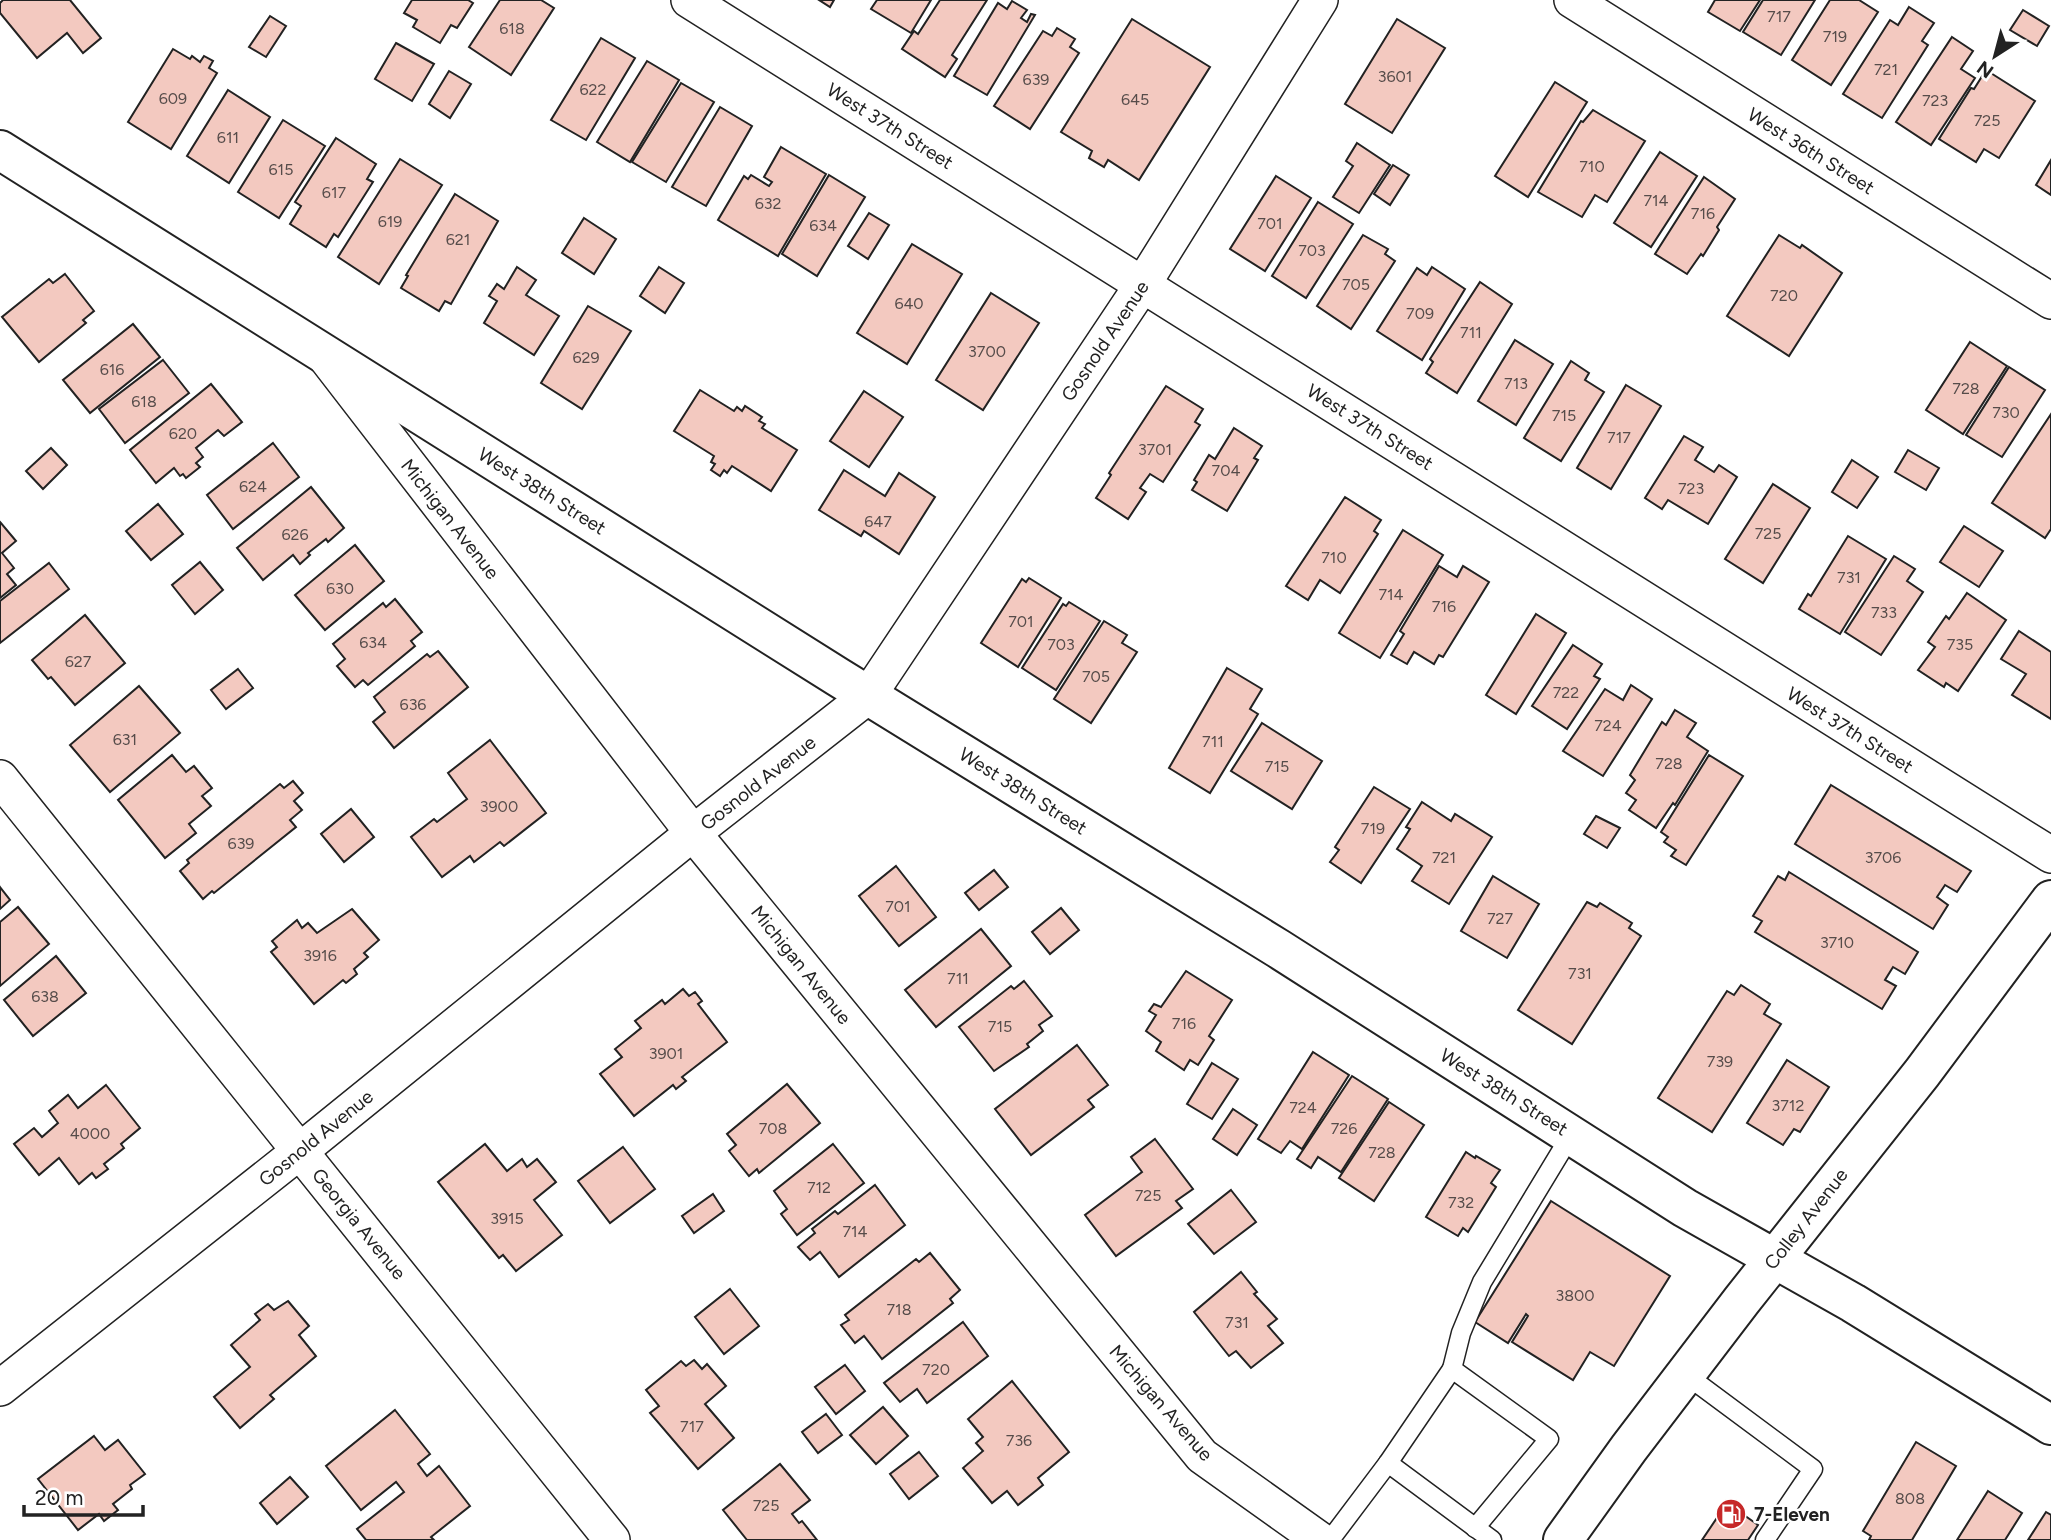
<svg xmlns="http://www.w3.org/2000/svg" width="2051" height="1540" font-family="Figtree,sans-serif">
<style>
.building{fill:#f3c9c0;stroke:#222;stroke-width:2}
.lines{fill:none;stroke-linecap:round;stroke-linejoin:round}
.service-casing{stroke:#222;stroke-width:21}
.minor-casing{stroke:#222;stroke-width:38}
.secondary-casing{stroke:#222;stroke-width:42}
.service{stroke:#fff;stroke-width:18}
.minor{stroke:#fff;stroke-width:35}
.secondary{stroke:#fff;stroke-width:38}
.labels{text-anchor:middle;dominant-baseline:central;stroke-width:5;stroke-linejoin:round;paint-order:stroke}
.number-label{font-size:16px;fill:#564c4a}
.street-label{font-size:19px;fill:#222;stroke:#fff}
.poi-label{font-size:19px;font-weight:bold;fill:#222;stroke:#fff;text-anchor:start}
</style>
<rect width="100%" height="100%" fill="#fff"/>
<g class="building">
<path d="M3 0H70L101 38 83 53 67 33 37 58 0 13V3Z"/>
<path d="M412 0H468L473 3 457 28 451 25 440 43 413 27 417 20 404 13Z"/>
<path d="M500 0H541L554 8 511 75 469 47Z"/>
<path d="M819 0H834L830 7Z"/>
<path d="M877 0H931L911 33 871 9Z"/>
<path d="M940 0H987L952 55 957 59 945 77 902 49 914 31 918 34Z"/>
<path d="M1715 0H1760L1740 31 1708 12Z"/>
<path d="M1763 0H1815L1781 55 1743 32Z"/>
<path d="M1830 0H1859L1878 12 1831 85 1792 60Z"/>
<path d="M1012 1 1027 10 1021 18 1027 22 1031 14 1035 15 987 95 954 76 998 3 1007 9Z"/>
<path d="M1909 7 1934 23 1922 41 1928 45 1882 118 1843 94 1890 20 1898 25Z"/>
<path d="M2023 10 2049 26 2037 46 2010 30Z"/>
<path d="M270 16 286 26 266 57 249 47Z"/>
<path d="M1132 19 1210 67 1139 180 1108 160 1104 167 1089 158 1092 151 1061 132Z"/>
<path d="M1397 19 1445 48 1392 133 1345 104Z"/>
<path d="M1057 28 1075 39 1070 47 1079 53 1030 129 994 106 1043 31 1052 36Z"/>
<path d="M1952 37 1973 51 1961 69 1975 78 1931 145 1896 122Z"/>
<path d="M601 38 635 58 586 140 551 120Z"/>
<path d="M396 43 434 64 412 101 375 79Z"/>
<path d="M173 49 190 59 192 56 200 62 204 56 213 61 209 68 217 73 171 149 128 122Z"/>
<path d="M647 61 679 80 630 162 597 142Z"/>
<path d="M1986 70 2035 101 1999 158 1984 149 1976 162 1939 139 1971 88 1974 89Z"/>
<path d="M449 71 471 84 450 118 429 104Z"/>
<path d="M1555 82 1587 102 1528 197 1495 176Z"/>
<path d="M681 83 714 102 666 182 632 162Z"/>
<path d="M228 90 270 117 229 183 187 156Z"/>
<path d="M720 107 752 126 706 206 672 187Z"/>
<path d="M1593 110 1645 141 1607 202 1595 195 1582 217 1538 192 1581 121 1583 122Z"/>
<path d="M283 120 325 146 279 218 238 192Z"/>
<path d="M336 138 376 164 367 179 373 182 338 237 334 234 326 247 290 224 301 206 295 202Z"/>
<path d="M1357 143 1390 165 1359 213 1333 197 1353 166 1346 161Z"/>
<path d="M781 147 826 174 778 256 718 220 744 176 748 179 751 175 769 186 772 182 764 177Z"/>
<path d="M1660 152 1697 176 1651 247 1614 223Z"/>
<path d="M400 159 442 185 379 284 338 257Z"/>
<path d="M2051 160V195L2036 185Z"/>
<path d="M1393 165 1409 175 1390 205 1374 194Z"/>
<path d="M829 175 865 197 817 276 782 254Z"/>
<path d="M1276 176 1311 198 1265 271 1230 249Z"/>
<path d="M1704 177 1735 199 1717 227 1719 230 1703 256 1701 254 1687 274 1655 254Z"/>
<path d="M455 194 498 221 451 304 445 301 439 311 401 288 408 276 406 275Z"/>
<path d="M1318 202 1353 224 1306 298 1272 276Z"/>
<path d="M869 213 889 225 868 259 848 246Z"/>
<path d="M584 218 616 239 594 274 562 253Z"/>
<path d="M1363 235 1388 249 1385 254 1395 261 1351 329 1317 306Z"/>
<path d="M1779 235 1800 248 1802 245 1842 273 1789 356 1727 316Z"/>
<path d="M912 244 962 274 907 364 857 333Z"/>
<path d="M517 267 536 280 526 295 559 316 534 355 484 323 497 301 489 296 497 284 504 289Z"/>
<path d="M659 267 684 283 665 313 640 296Z"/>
<path d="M1432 267 1465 289 1422 360 1377 331 1417 268 1427 275Z"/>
<path d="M65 274 94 311 83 320 86 323 39 362 2 317 49 279 53 283Z"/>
<path d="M1480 282 1512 304 1457 393 1426 373 1433 362 1430 359Z"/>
<path d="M991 293 1039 323 983 410 936 380Z"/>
<path d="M588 306 631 331 582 409 541 383Z"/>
<path d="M133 324 160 357 90 413 63 380Z"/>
<path d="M1515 340 1553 364 1516 425 1478 401Z"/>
<path d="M1970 342 2007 366 1963 434 1926 410Z"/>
<path d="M163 360 189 393 125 443 99 409Z"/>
<path d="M1571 361 1589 373 1585 380 1604 392 1561 461 1524 438Z"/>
<path d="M2009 367 2045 390 2002 457 1966 435Z"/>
<path d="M211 384 242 422 224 436 218 430 196 448 203 457 196 463 200 467 186 478 183 474 180 476 174 468 156 483 130 450Z"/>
<path d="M1626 385 1661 406 1611 489 1577 468Z"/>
<path d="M1166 386 1203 409 1195 422 1200 425 1163 482 1150 474 1140 488 1146 492 1128 519 1096 498 1111 475 1109 473Z"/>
<path d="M700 390 734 411 737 407 742 411 745 406 762 417 759 421 765 424 762 428 797 450 771 491 732 466 727 473 724 470 720 476 711 470 715 464 711 462 714 456 674 431Z"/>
<path d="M864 391 903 417 869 467 830 441Z"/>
<path d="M2051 414V529L2045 538 1992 503Z"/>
<path d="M1234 428 1262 446 1254 458 1258 460 1227 511 1192 490 1197 482 1194 480 1209 455 1215 459Z"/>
<path d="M1684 436 1703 447 1695 460 1714 472 1719 465 1737 477 1708 524 1668 500 1662 509 1645 498Z"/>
<path d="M273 443 299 477 233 529 207 495Z"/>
<path d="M51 448 67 465 43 489 26 471Z"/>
<path d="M1908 450 1939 468 1926 490 1895 472Z"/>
<path d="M1852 460 1878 477 1857 508 1832 492Z"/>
<path d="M844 470 885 496 899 473 935 497 899 554 864 531 861 536 819 510Z"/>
<path d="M1773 484 1810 508 1763 583 1725 559Z"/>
<path d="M311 487 344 528 328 542 326 539 308 553 310 555 300 564 293 555 263 580 237 548Z"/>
<path d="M1345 497 1381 520 1374 531 1378 534 1340 593 1320 580 1308 600 1286 586Z"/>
<path d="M158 504 183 534 151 560 126 531Z"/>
<path d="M0 522 16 541 2 553 14 568 7 574 16 585 0 598Z"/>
<path d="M1964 526 2003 551 1979 587 1940 562Z"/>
<path d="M1403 530 1443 555 1380 658 1339 633Z"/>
<path d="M1848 536 1886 559 1840 634 1799 609 1808 594 1811 596Z"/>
<path d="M355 545 384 581 325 630 295 595Z"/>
<path d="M1894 556 1915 569 1907 581 1923 592 1881 655 1845 632Z"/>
<path d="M200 562 223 590 195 614 172 585Z"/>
<path d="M49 563 69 589 0 643V601Z"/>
<path d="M1439 566 1457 577 1463 566 1489 582 1443 657 1439 655 1434 664 1414 652 1407 664 1391 655 1404 634 1400 631Z"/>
<path d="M1029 578 1061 598 1018 667 981 643 1022 579 1026 582Z"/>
<path d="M1967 593 2006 620 1958 691 1946 683 1944 687 1918 670 1935 647 1928 642 1946 616 1949 619Z"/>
<path d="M395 599 422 632 411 641 415 646 368 685 363 680 355 687 337 666 345 659 333 644 383 603 386 607Z"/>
<path d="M1069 602 1100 621 1056 690 1022 668 1063 604 1066 606Z"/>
<path d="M1536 614 1566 633 1516 714 1486 695Z"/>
<path d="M85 615 125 663 75 705 51 677 48 679 32 660Z"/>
<path d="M1104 621 1127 635 1122 643 1137 652 1091 723 1054 699Z"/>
<path d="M2019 631 2051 652V719L2012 695 2026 674 2001 659Z"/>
<path d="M1573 645 1602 664 1594 676 1600 679 1567 729 1532 706Z"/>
<path d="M438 651 468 687 394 748 373 722 385 712 374 697 427 654 430 657Z"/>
<path d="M1227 668 1262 689 1250 709 1258 714 1210 793 1169 768Z"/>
<path d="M238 669 253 688 226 709 211 690Z"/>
<path d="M1631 685 1652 699 1603 776 1563 751 1605 689 1623 700Z"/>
<path d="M139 686 180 733 110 792 70 745Z"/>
<path d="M1675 710 1696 723 1687 737 1708 751 1675 805 1673 803 1656 828 1629 810 1636 800 1626 793 1635 780 1630 775 1662 722 1666 725Z"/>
<path d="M1262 723 1322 761 1292 809 1231 771Z"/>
<path d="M490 740 546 813 504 846 500 842 474 862 470 856 442 877 411 837 434 819 437 822 467 799 448 773Z"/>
<path d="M172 755 186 772 194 766 212 788 202 796 211 806 189 824 196 833 165 858 118 800Z"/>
<path d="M1709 755 1743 776 1686 865 1671 856 1676 850 1664 842 1668 837 1661 832Z"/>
<path d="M293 781 303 793 294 801 302 810 290 820 296 827 214 893 212 891 203 899 180 871 189 863 187 860 280 784 284 788Z"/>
<path d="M1831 785 1971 871 1957 892 1945 885 1937 897 1948 905 1933 929 1795 844Z"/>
<path d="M1374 787 1410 809 1361 883 1330 862 1339 850 1335 847Z"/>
<path d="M1422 802 1451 821 1455 814 1492 837 1449 904 1412 881 1422 866 1397 849 1410 829 1406 827Z"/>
<path d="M351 809 374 837 344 862 321 834Z"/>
<path d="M1596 816 1620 828 1607 848 1584 834Z"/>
<path d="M896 866 936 917 899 946 859 896Z"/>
<path d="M994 870 1008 887 979 910 965 893Z"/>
<path d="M1789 872 1918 952 1905 974 1893 967 1885 980 1896 986 1882 1009 1755 932 1762 921 1753 916 1778 876 1785 880Z"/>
<path d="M1493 876 1539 904 1507 958 1461 931Z"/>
<path d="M0 887 10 900 0 909Z"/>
<path d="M1587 902 1597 907 1600 903 1632 923 1629 928 1641 936 1572 1044 1518 1010Z"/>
<path d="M18 907 49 944 0 986V922Z"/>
<path d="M1061 908 1079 930 1050 954 1032 932Z"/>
<path d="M352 909 379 940 364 953 368 957 354 969 357 974 346 983 343 980 314 1004 271 952 277 947 272 941 297 920 302 928 308 923 317 933Z"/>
<path d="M981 929 1011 966 936 1027 905 990Z"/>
<path d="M56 956 86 993 33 1036 4 1000Z"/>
<path d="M1186 971 1232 1000 1209 1036 1214 1040 1198 1065 1190 1060 1184 1070 1156 1051 1161 1042 1146 1031 1156 1015 1149 1011 1154 1004 1161 1007Z"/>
<path d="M1024 981 1052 1016 1039 1025 1043 1031 1027 1044 1029 1047 994 1071 959 1027 1011 986 1014 989Z"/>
<path d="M1741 985 1770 1004 1764 1014 1781 1024 1712 1132 1658 1098 1727 991 1734 995Z"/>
<path d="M683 989 689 996 695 992 702 1001 698 1004 727 1042 682 1077 686 1081 676 1089 673 1085 634 1116 600 1074 622 1057 615 1049 641 1028 635 1021 662 1000 665 1004Z"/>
<path d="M1077 1045 1108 1085 1088 1100 1094 1107 1031 1155 995 1109Z"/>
<path d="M1313 1052 1349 1075 1302 1149 1290 1141 1281 1153 1258 1139Z"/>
<path d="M1787 1060 1829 1087 1800 1132 1794 1129 1783 1145 1747 1123Z"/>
<path d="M1212 1063 1238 1079 1212 1119 1187 1104Z"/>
<path d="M1352 1076 1388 1099 1341 1172 1318 1157 1311 1168 1297 1159Z"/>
<path d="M787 1084 820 1123 759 1173 757 1169 749 1176 729 1151 736 1145 727 1134Z"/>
<path d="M106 1085 140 1128 121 1144 124 1148 104 1164 108 1169 96 1178 92 1173 79 1184 59 1158 39 1175 14 1144 34 1128 42 1137 58 1123 49 1111 68 1095 78 1108Z"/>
<path d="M1389 1102 1424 1125 1374 1201 1339 1178Z"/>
<path d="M1233 1109 1257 1125 1237 1155 1213 1139Z"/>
<path d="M1155 1139 1193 1189 1176 1201 1182 1208 1116 1256 1085 1215 1142 1172 1131 1157Z"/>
<path d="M485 1144 507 1171 522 1159 527 1167 537 1159 556 1182 534 1200 562 1235 516 1271 503 1255 499 1258 438 1182Z"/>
<path d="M833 1144 864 1183 797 1235 781 1214 787 1209 774 1191Z"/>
<path d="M623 1147 655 1189 610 1223 578 1181Z"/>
<path d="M1466 1152 1475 1158 1476 1156 1500 1170 1491 1183 1496 1187 1468 1232 1463 1228 1458 1236 1426 1217Z"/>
<path d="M875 1185 905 1225 839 1277 820 1252 810 1260 798 1247 815 1233 812 1229 835 1211 838 1214Z"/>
<path d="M1231 1190 1256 1222 1214 1254 1188 1224Z"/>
<path d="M713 1194 724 1211 694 1233 682 1216Z"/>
<path d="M1551 1201 1670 1276 1614 1366 1590 1352 1573 1380 1512 1342 1528 1316 1526 1314 1508 1343 1475 1322Z"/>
<path d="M930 1253 960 1290 950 1299 953 1303 882 1359 864 1336 855 1343 841 1325 849 1320 845 1315 916 1259 919 1262Z"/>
<path d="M1241 1272 1257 1292 1254 1294 1277 1319 1268 1326 1283 1343 1251 1368 1236 1351 1229 1356 1194 1312Z"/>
<path d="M730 1289 759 1326 724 1354 695 1317Z"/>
<path d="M288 1301 309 1326 299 1335 316 1356 270 1395 274 1399 240 1428 214 1397 250 1367 231 1345 260 1320 255 1314 268 1304 274 1310Z"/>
<path d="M963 1322 988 1356 927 1403 917 1389 900 1402 884 1383Z"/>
<path d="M694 1360 702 1369 707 1364 726 1386 705 1404 734 1438 698 1469 650 1413 659 1406 646 1390 681 1361 686 1366Z"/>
<path d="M845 1365 865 1391 836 1414 815 1387Z"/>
<path d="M1012 1381 1069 1452 1038 1478 1043 1485 1018 1505 1007 1491 992 1503 963 1468 983 1451 976 1443 983 1437 968 1419Z"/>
<path d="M883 1407 908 1436 876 1464 850 1435Z"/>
<path d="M395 1410 430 1454 418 1464 427 1476 439 1466 470 1506 431 1537 434 1540H366L357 1529 404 1492 396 1482 361 1510 326 1466Z"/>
<path d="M826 1414 842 1435 818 1453 802 1432Z"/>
<path d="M94 1436 105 1450 118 1440 145 1474 130 1485 132 1489 113 1504 118 1510 104 1521 99 1514 78 1530 38 1479Z"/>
<path d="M1916 1442 1956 1466 1912 1540H1869L1871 1536 1863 1531Z"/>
<path d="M919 1452 938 1476 909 1499 890 1474Z"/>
<path d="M780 1464 810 1500 792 1514 799 1523 802 1521 817 1540H747L723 1510Z"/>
<path d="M290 1477 308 1497 277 1524 260 1503Z"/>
<path d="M1988 1491 2022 1513 2005 1540H1957Z"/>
<path d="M1727 1503 1758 1525 1748 1540H1702Z"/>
<path d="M2046 1512 2051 1515V1540H2028Z"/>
</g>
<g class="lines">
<g class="service-casing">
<g id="service">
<path d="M1452 1369 1461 1333 1482 1282 1571 1135"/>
<path d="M1685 1374 1813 1469 1765 1540"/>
<path d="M1388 1463 1492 1540"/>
<path d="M1330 1540 1388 1463 1452 1369 1549 1439 1475 1528"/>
</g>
</g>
<g class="minor-casing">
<g id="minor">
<path d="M689 0 2051 855"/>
<path d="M1572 0 2051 301"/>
<path d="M327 359 693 833 1202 1456 1320 1540"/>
<path d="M0 778 612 1540"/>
<path d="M0 1388 300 1151 693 833 868 696 1143 284 1320 0"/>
</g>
</g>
<g class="secondary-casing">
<g id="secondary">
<path d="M0 150 838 677 1279 949 1685 1208 1853 1303 2051 1425"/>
<path d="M1563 1540 1629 1448 1742 1300 1922 1073 2051 900"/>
</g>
</g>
<use href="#service" class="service"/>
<use href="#minor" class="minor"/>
<use href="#secondary" class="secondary"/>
</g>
<defs>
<g id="fuel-disc" transform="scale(1.575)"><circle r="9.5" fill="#c62828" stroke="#fff"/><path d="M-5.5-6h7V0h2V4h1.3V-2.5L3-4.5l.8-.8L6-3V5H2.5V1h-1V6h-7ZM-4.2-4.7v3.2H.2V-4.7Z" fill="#fff"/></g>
</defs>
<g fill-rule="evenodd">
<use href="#fuel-disc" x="1731" y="1514"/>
</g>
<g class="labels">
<g class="number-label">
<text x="1779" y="16">717</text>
<text x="512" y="28">618</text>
<text x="1835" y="36">719</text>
<text x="1886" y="69">721</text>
<text x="1395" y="76">3601</text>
<text x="1036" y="79">639</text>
<text x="593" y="89">622</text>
<text x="173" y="98">609</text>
<text x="1135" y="99">645</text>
<text x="1935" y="100">723</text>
<text x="1987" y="120">725</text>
<text x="228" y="137">611</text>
<text x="1592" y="166">710</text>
<text x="281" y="169">615</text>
<text x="334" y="192">617</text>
<text x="1656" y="200">714</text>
<text x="768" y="203">632</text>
<text x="1703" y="213">716</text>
<text x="390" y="221">619</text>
<text x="1270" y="223">701</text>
<text x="823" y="225">634</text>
<text x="458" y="239">621</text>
<text x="1312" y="250">703</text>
<text x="1356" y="284">705</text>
<text x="1784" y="295">720</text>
<text x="909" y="303">640</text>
<text x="1420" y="313">709</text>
<text x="1471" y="332">711</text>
<text x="987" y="351">3700</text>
<text x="586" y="357">629</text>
<text x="112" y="369">616</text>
<text x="1516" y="383">713</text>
<text x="1966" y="388">728</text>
<text x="144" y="401">618</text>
<text x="2006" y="412">730</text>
<text x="1564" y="415">715</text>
<text x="183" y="433">620</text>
<text x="1619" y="437">717</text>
<text x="1155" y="449">3701</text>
<text x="1226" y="470">704</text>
<text x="253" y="486">624</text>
<text x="1691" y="488">723</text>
<text x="878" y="521">647</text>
<text x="1768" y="533">725</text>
<text x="295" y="534">626</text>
<text x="1334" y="557">710</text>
<text x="1849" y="577">731</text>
<text x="340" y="588">630</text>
<text x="1391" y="594">714</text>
<text x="1444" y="606">716</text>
<text x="1884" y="612">733</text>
<text x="1021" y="621">701</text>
<text x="373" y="642">634</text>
<text x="1061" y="644">703</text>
<text x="1960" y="644">735</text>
<text x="78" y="661">627</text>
<text x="1096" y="676">705</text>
<text x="1566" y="692">722</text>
<text x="413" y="704">636</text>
<text x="1608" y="725">724</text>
<text x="125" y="739">631</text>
<text x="1213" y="741">711</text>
<text x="1669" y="763">728</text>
<text x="1277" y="766">715</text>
<text x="499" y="806">3900</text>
<text x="1373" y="828">719</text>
<text x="241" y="843">639</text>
<text x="1444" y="857">721</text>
<text x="1883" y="857">3706</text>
<text x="898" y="906">701</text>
<text x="1500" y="918">727</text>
<text x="1837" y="942">3710</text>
<text x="320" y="955">3916</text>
<text x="1580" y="973">731</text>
<text x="958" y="978">711</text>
<text x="45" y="996">638</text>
<text x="1184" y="1023">716</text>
<text x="1000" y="1026">715</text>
<text x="666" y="1053">3901</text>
<text x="1720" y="1061">739</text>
<text x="1788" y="1105">3712</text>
<text x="1303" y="1107">724</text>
<text x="773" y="1128">708</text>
<text x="1344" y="1128">726</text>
<text x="90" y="1133">4000</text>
<text x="1382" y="1152">728</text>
<text x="819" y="1187">712</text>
<text x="1148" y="1195">725</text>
<text x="1461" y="1202">732</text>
<text x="507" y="1218">3915</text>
<text x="855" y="1231">714</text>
<text x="1575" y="1295">3800</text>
<text x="899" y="1309">718</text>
<text x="1237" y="1322">731</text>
<text x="936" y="1369">720</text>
<text x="692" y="1426">717</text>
<text x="1019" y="1440">736</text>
<text x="1910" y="1498">808</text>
<text x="766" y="1505">725</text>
</g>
<g class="street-label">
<text transform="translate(890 126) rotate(32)">West 37th Street</text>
<text transform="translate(1811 151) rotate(32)">West 36th Street</text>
<text transform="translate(1105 341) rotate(-56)">Gosnold Avenue</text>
<text transform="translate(1370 427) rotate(32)">West 37th Street</text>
<text transform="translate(542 491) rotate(32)">West 38th Street</text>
<text transform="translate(450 519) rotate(52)">Michigan Avenue</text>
<text transform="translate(1850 730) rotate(32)">West 37th Street</text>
<text transform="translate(758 783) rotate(-38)">Gosnold Avenue</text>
<text transform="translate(1023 791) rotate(32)">West 38th Street</text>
<text transform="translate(801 965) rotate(51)">Michigan Avenue</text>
<text transform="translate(1504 1092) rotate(32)">West 38th Street</text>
<text transform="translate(316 1138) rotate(-39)">Gosnold Avenue</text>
<text transform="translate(1806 1219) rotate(-52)">Colley Avenue</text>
<text transform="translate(359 1224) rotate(51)">Georgia Avenue</text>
<text transform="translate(1161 1403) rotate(49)">Michigan Avenue</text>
</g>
<g class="poi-label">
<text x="1754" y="1514">7-Eleven</text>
</g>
</g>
<g transform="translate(1995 56) rotate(216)" stroke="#ffffff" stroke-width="5" paint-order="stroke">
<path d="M0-5L12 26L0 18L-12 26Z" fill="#222222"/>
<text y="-10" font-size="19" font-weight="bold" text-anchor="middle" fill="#222222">N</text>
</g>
<path d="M24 1505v10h119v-10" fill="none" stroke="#222222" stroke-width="3.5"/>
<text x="35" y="1505" font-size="21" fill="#222222" stroke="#ffffff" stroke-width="5" paint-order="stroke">20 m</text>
</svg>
